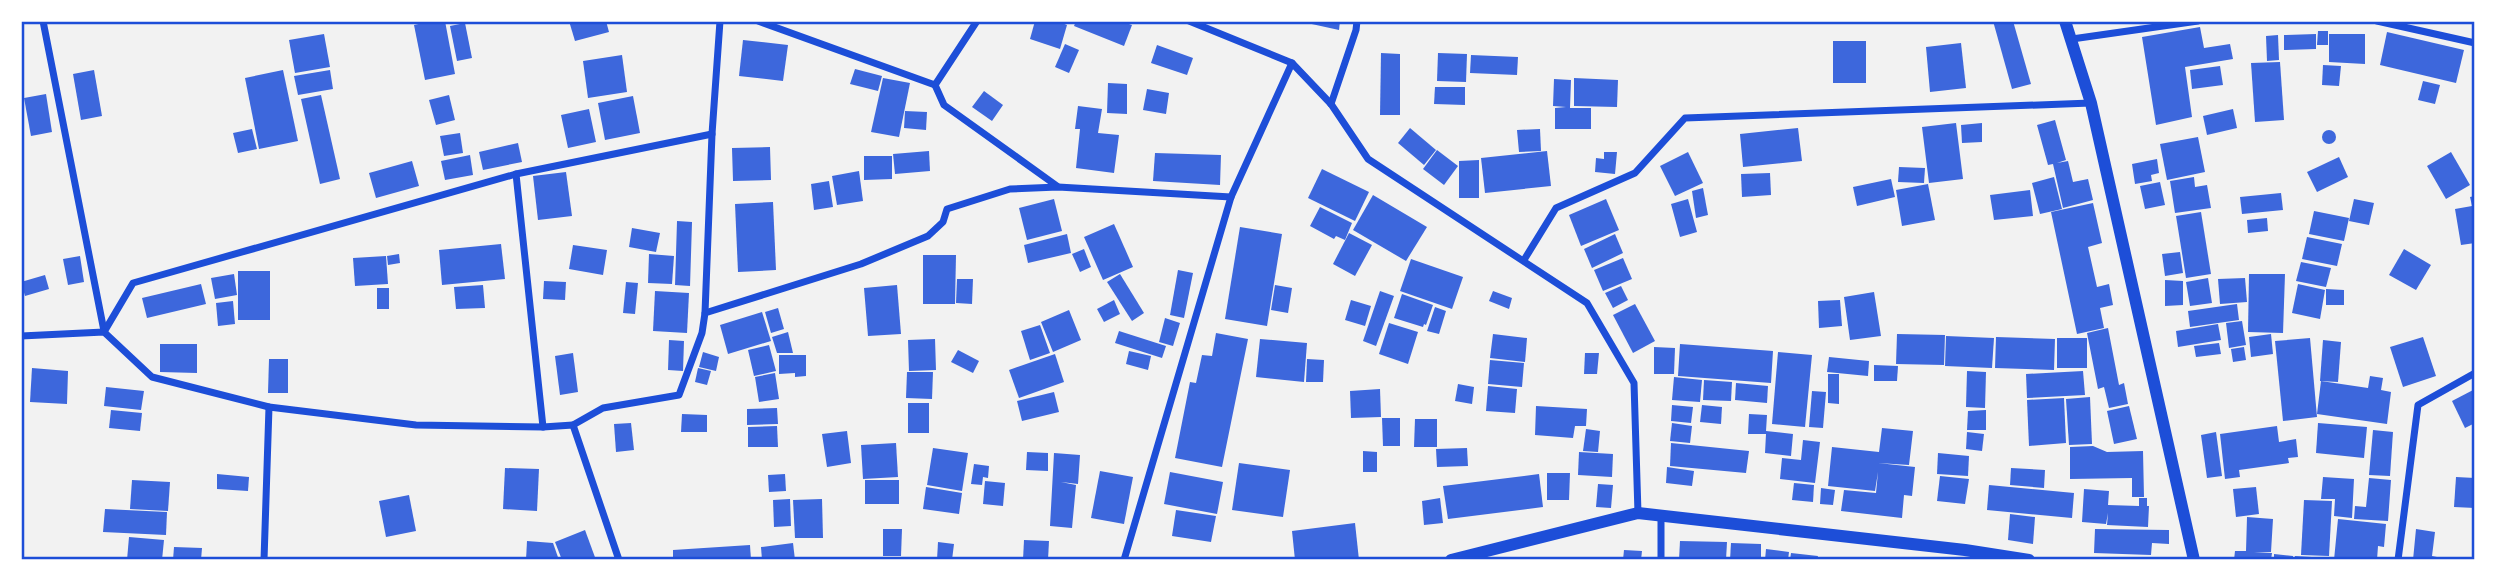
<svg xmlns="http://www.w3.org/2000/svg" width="2496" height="581" font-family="Bitter,serif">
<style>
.building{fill:#3d67dc}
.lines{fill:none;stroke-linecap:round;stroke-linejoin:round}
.minor{stroke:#1d4ed8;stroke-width:7}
.tertiary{stroke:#1d4ed8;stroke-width:12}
.neatline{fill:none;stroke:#1d4ed8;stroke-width:2.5}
</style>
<rect width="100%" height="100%" fill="#f2f2f2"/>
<g class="building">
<path d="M432 21H445L455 74 425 80 414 25Z"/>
<path d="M569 21H606L609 32 575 41Z"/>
<path d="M1035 21H1057L1067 25 1060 49 1030 39Z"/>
<path d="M1076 21H1120L1132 25 1124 46 1074 26Z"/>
<path d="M1298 21H1340L1339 30Z"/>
<path d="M1993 21H2013L2031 84 2012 89Z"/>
<path d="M465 23 472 58 457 61 450 26Z"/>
<path d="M2200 27 2204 48 2230 44 2233 59 2185 67 2192 117 2156 125 2142 37Z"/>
<path d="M2318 31H2328V45H2317Z"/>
<path d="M2387 32 2464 50 2456 83 2380 65Z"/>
<path d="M324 34 330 67 295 73 289 40Z"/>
<path d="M2316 34V49L2284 50V35Z"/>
<path d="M2329 34H2365V64L2329 62Z"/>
<path d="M2278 35 2279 60 2267 61 2266 36Z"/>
<path d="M743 40 788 45 783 81 739 76Z"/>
<rect x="1833" y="41" width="33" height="42"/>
<path d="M1961 43 1966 88 1930 92 1926 47Z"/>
<path d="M1065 44 1079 50 1069 73 1055 67Z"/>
<path d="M1157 45 1193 58 1187 75 1151 63Z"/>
<path d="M1381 53 1400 54V115H1380Z"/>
<path d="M1438 53 1467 54 1466 82 1437 81Z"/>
<path d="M622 55 627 92 588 98 583 61Z"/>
<path d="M1471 55 1518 57 1517 75 1470 73Z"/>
<path d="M2280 62 2284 120 2255 122 2251 63Z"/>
<path d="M2323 65 2341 66 2339 86 2322 85Z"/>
<path d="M2220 66 2223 85 2192 89 2190 70Z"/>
<path d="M855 69 882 76 878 91 850 84Z"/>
<path d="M94 70 102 116 81 120 73 74Z"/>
<path d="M283 70 298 141 259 149 245 78Z"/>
<path d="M330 70 333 89 298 95 294 76Z"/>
<path d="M883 78 910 83 899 137 871 132Z"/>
<path d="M1574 78 1618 80 1617 107 1574 106Z"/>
<path d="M1554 79 1571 80 1570 108H1591V129H1555V108L1566 107 1553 106Z"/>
<path d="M2423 81 2440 85 2435 104 2418 100Z"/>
<path d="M1108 83 1127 84V114L1107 113Z"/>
<path d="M1435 87H1465V105L1434 104Z"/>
<path d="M1147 89 1169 93 1166 114 1143 110Z"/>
<path d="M984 91 1003 105 992 121 972 107Z"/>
<path d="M46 94 52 132 31 136 24 98Z"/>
<path d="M321 95 340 179 320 184 301 99Z"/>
<path d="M449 95 455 120 436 125 429 100Z"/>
<path d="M633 96 640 133 605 140 598 103Z"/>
<path d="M1078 106 1102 109 1098 133 1119 135 1114 173 1076 168 1080 129H1075Z"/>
<path d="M589 109 596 142 568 148 561 115Z"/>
<path d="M2233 109 2237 128 2207 135 2203 116Z"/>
<path d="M905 111 927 112 926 130 904 128Z"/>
<path d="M2055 120 2066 160 2057 163 2068 161 2073 182 2088 179 2093 200 2063 208 2053 164 2048 165 2037 125Z"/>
<path d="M1956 123 1963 179 1929 183 1922 127Z"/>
<path d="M1982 123V142L1962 143 1961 125Z"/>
<path d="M1410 128 1436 150 1424 165 1398 143Z"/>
<path d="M1798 128 1802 161 1743 167 1740 134Z"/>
<path d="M252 129 257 149 238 153 233 133Z"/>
<path d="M1540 129 1541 151 1519 152 1517 130Z"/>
<circle cx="2329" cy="137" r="7"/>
<path d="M460 133 463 153 444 156 440 136Z"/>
<path d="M2198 137 2205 172 2167 180 2160 144Z"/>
<path d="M518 143 522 162 483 170 479 152Z"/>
<path d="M770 147 771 180 733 181 732 148Z"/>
<path d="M1437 150 1458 166 1444 185 1423 169Z"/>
<path d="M929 151 930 171 895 174 893 154Z"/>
<path d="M1547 151 1551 186 1485 193 1481 158Z"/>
<path d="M1604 152H1617L1615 174 1595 172 1596 158 1604 159Z"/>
<path d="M1688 152 1703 183 1675 196 1660 166Z"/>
<path d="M2451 152 2470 185 2446 199 2427 166Z"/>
<path d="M1155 153 1221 155 1220 185 1153 181Z"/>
<path d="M470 155 473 175 445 180 441 161Z"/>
<path d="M864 156H892V179L864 180Z"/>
<path d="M2339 157 2348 177 2317 192 2307 172Z"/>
<path d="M2157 159 2159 173 2151 175 2152 181 2135 184 2132 164Z"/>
<path d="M1479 160V198H1459V161Z"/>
<path d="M412 161 419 186 376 198 369 173Z"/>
<path d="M1899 167 1925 168 1924 183 1898 182Z"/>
<path d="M1322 169 1369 192 1355 221 1308 198Z"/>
<path d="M859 171 863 201 837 205 832 176Z"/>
<path d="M566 172 572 216 538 220 533 176Z"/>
<path d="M1770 173 1771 195 1742 197 1741 174Z"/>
<path d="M2054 177 2062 209 2040 214 2032 183Z"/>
<path d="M2194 177 2195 187 2207 185 2211 208 2175 213 2170 181Z"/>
<path d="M1891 179 1895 197 1857 206 1853 187Z"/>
<path d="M829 181 833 207 814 210 811 184Z"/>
<path d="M2160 182 2165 205 2145 209 2140 186Z"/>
<path d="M1928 184 1935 220 1902 226 1896 190Z"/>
<path d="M1703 188 1708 215 1696 218 1692 191Z"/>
<path d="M2030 190 2033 216 1994 220 1990 195Z"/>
<path d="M2281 193 2283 210 2242 214 2240 197Z"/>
<path d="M1373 195 1427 227 1406 261 1353 230Z"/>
<path d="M2475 196V243L2461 245 2455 209 2472 206 2470 197Z"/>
<path d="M1054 199 1062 231 1027 240 1019 208Z"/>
<path d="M1606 199 1619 230 1581 246 1569 215Z"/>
<path d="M1688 199 1697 232 1680 237 1671 204Z"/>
<path d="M2354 199 2374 203 2369 225 2349 221Z"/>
<path d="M773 202 776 270 738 272 735 204Z"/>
<path d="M2093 203 2102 243 2088 247 2097 287 2109 284 2113 305 2100 308 2104 328 2077 334 2051 212Z"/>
<path d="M1320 207 1352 223 1345 240 1336 236 1334 239 1310 226Z"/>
<path d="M2314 211 2349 218 2344 241 2309 234Z"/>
<path d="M2201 212 2211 274 2186 278 2176 216Z"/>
<path d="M2267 218 2268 231 2248 233 2247 220Z"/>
<path d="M677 221 692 222 690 286 675 285Z"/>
<path d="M1114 224 1133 267 1103 280 1084 237Z"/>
<path d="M1240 227 1282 234 1267 326 1225 319Z"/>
<path d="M632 228 660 233 656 252 629 247Z"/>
<path d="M1349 233 1372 245 1355 276 1333 264Z"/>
<path d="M1067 234 1071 253 1028 263 1024 245Z"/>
<path d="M1615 234 1623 253 1592 268 1584 249Z"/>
<path d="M2307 237 2342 244 2337 266 2302 259Z"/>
<path d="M501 244 505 279 442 285 439 250Z"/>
<path d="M573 245 607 250 603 275 569 269Z"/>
<path d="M1084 249 1091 267 1080 272 1072 254Z"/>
<path d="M2404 249 2431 265 2416 290 2389 275Z"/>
<path d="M2180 252 2183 273 2165 276 2162 254Z"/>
<path d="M399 254 400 263 388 265 387 256Z"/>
<path d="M649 254 674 256 672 284 648 283Z"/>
<path d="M923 255H956L955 304H923Z"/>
<path d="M80 256 84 282 68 285 63 259Z"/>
<path d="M386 256 388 284 355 286 353 258Z"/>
<path d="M1623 258 1632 279 1603 291 1594 270Z"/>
<path d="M1411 259 1463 277 1452 309 1400 291Z"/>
<path d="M2301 262 2331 268 2326 287 2296 281Z"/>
<path d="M1178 270 1193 273 1184 318 1170 315Z"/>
<rect x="238" y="271" width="32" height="49"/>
<path d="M234 274 237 295 215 299 211 278Z"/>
<path d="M1120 274 1144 313 1132 321 1107 282Z"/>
<path d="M2249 274H2285L2283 333 2248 332Z"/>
<path d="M45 275 49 289 25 296 21 282Z"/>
<path d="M2208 278 2212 303 2190 306 2186 282Z"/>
<path d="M2245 278 2247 302 2220 304 2218 279Z"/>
<path d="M957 279H973L972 304 956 303Z"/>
<path d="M2165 280 2183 281V305L2165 306Z"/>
<path d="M544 281 566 282 565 300 543 299Z"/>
<path d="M626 282 638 283 635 314 623 313Z"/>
<path d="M201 284 206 304 147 318 142 298Z"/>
<path d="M2298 284 2325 290 2320 319 2292 313Z"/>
<path d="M483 285 485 308 456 309 454 287Z"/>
<path d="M897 285 901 334 868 336 864 288Z"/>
<path d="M1275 285 1292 288 1288 313 1271 310Z"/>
<path d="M1621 286 1628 300 1613 308 1605 293Z"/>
<rect x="377" y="288" width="12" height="21"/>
<path d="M2326 289 2344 290V305H2326Z"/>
<path d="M655 291 689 293 687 333 653 331Z"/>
<path d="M1380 291 1394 296 1376 346 1363 341Z"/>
<path d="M1493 291 1512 298 1509 309 1489 301Z"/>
<path d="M1874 292 1881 336 1850 340 1844 297Z"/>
<path d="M1402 294 1433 305 1426 325 1424 324 1423 327 1394 318Z"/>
<path d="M1114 300 1120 314 1104 322 1097 309Z"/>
<path d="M1351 300 1371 306 1365 326 1345 320Z"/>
<path d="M1840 300 1842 326 1819 328 1818 301Z"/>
<path d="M233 301 235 324 218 326 216 303Z"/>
<path d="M1635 304 1655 341 1633 353 1613 315Z"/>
<path d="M2237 304 2239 320 2190 327 2188 311Z"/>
<path d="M1435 307 1446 311 1439 334 1427 331Z"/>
<path d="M778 308 784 329 771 333 765 312Z"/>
<path d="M1069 310 1081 340 1053 352 1041 322Z"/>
<path d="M762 312 771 341 728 354 720 325Z"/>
<path d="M1165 318 1180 323 1173 346 1159 342Z"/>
<path d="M2242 321 2246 345 2229 348 2226 323Z"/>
<path d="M1389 323 1418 332 1408 364 1379 354Z"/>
<path d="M2218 324 2221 340 2178 347 2176 331Z"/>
<path d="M1040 325 1050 353 1030 360 1021 331Z"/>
<path d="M2108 328 2119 385 2124 383 2128 404 2109 408 2104 387 2098 389 2087 333Z"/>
<path d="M1119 331 1166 346 1162 358 1115 343Z"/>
<path d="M788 332 793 353H777L772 337Z"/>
<path d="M1216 333 1248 339 1222 467 1175 458 1190 382 1196 383 1202 355 1212 356Z"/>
<path d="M1493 334 1527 338 1525 362 1490 358Z"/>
<path d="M1897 334 1945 335 1944 365 1896 364Z"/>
<path d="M2271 334 2273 354 2251 357 2249 337Z"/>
<path d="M1946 336 1994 338 1992 368 1945 366Z"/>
<path d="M1996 337 2055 339 2054 370 1995 368Z"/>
<path d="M2423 337 2436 376 2403 387 2390 347Z"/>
<rect x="2057" y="338" width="30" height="30"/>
<path d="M2310 338 2317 417 2283 421 2275 341Z"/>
<path d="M935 339 936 370 909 371 908 340Z"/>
<path d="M1260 339 1307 343 1304 382 1256 377Z"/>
<path d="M669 340 684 341 683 371 668 370Z"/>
<path d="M2323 340 2341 342 2338 382 2320 381Z"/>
<path d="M2219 343 2221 354 2196 357 2194 346Z"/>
<path d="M160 344H197V373L160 372Z"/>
<path d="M1680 344 1773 351 1771 383 1678 376Z"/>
<path d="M769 345 776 371 754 376 748 350Z"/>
<path d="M1654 347 1675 348 1674 374H1654Z"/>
<path d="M2244 347 2246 360 2233 362 2231 349Z"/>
<path d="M958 350 979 361 973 373 951 362Z"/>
<path d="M1129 351 1151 356 1148 370 1126 364Z"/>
<path d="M703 352 719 357 716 371 699 367Z"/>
<path d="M1778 352 1812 355 1805 427 1772 424Z"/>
<path d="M573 353 578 392 560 395 555 356Z"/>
<path d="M1585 353H1599L1597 374H1584Z"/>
<path d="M1055 354 1064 382 1019 398 1009 370Z"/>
<path d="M779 355H806V376L795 377V373L779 374Z"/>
<path d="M1829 357 1869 361 1868 376 1827 372Z"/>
<path d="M269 359H288V393H268Z"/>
<path d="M1307 359 1324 360 1323 382H1306Z"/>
<path d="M1490 360 1524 363 1522 387 1488 384Z"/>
<path d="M1874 365 1898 366 1897 381H1874Z"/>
<path d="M32 368 68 371 67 404 30 402Z"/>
<path d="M698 368 711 371 707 385 695 382Z"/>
<path d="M1967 371 1986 372 1985 408 1966 407Z"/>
<path d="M2083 371 2085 395 2027 398 2026 374Z"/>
<path d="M907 372H933L932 399 906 398Z"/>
<path d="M775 373 779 399 759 402 755 377Z"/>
<path d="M1828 374H1839V404L1828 403Z"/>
<path d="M2370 376 2383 378 2381 390 2391 392 2387 424 2317 414 2321 381 2368 388Z"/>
<path d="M1674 377 1702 380 1700 402 1672 400Z"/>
<path d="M1704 380 1732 382 1731 401 1703 400Z"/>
<path d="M1736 383 1768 386 1767 403 1735 400Z"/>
<path d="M1458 384 1474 387 1472 404 1455 401Z"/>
<path d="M1488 386 1517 389 1515 413 1486 411Z"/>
<path d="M106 387 144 391 141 410 104 406Z"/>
<path d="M1380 389 1381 417 1351 418 1350 391Z"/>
<path d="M2475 389V423L2465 428 2452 401Z"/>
<path d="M1812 391 1826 392 1823 428 1809 427Z"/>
<path d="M1054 392 1059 412 1022 421 1017 401Z"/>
<path d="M2090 397 2092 444 2069 445 2066 399Z"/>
<path d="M2064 398 2066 443 2029 446 2027 400Z"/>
<rect x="908" y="403" width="21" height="30"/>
<path d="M1672 405 1693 407 1691 423 1671 421Z"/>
<path d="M1702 405 1722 407 1721 424 1700 422Z"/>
<path d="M1536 406 1587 409 1586 426H1575L1573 438 1535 435Z"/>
<path d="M2129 406 2137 439 2114 444 2107 411Z"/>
<path d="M777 408 778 424 747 425V409Z"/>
<path d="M111 410 142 413 140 431 109 428Z"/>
<path d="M1986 410V430H1967L1968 411Z"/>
<path d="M682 414 707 415V432H681Z"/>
<path d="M1749 414 1767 415 1766 431 1793 434 1791 456 1765 453 1766 434H1748Z"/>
<path d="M1382 418H1400V446H1383Z"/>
<path d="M1415 419H1437V447H1414Z"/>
<path d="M631 423 634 450 616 452 614 424Z"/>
<path d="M1672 423 1692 426 1690 443 1670 441Z"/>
<path d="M2318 423 2367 427 2364 458 2316 453Z"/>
<path d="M777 426 778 447H748V427Z"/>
<path d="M2277 426 2279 442 2296 439 2298 457 2288 458 2289 463 2239 470 2240 477 2225 479 2220 434Z"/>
<path d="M1882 428 1913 431 1909 465 1878 463 1915 467 1912 496 1904 495 1902 518 1841 511 1844 490 1876 493 1878 472 1875 491 1828 486 1832 447 1879 452Z"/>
<path d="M1586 429 1600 431 1598 452 1583 451Z"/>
<path d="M2373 430 2393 432 2390 476 2369 475Z"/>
<path d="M847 431 851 463 827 467 822 434Z"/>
<path d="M1967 432 1984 434 1982 451 1966 449Z"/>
<path d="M2216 432 2222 476 2207 478 2201 435Z"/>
<path d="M1803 440 1820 442 1815 483 1780 479 1782 458 1801 460Z"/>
<path d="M896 443 898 477 863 479 861 445Z"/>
<path d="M1671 443 1749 451 1746 473 1670 466Z"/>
<path d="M2093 446 2107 452 2143 451 2144 497H2132V478L2070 479V447Z"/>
<path d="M933 448 968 453 962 491 927 485Z"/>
<path d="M1467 448 1468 466 1437 467 1436 449Z"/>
<path d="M1363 451 1377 452V472H1363Z"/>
<path d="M1027 452 1048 453V471L1026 470Z"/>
<path d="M1579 452 1613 454 1612 477 1578 475Z"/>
<path d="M1054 453 1080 455 1078 484 1061 482 1076 485 1072 528 1050 526Z"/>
<path d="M1938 453 1969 456 1968 476 1937 474Z"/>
<path d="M1239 463 1290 470 1283 517 1232 510Z"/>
<path d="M974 464 989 466 988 478 983 477 982 485 971 484Z"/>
<path d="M1667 467 1694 471 1692 486 1666 483Z"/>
<path d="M505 468 539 469 537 511 503 509Z"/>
<path d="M2011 468 2045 470 2044 488 2010 485Z"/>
<path d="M1100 471 1133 477 1124 524 1091 518Z"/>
<path d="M1170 472 1223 482 1217 514 1164 504Z"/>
<path d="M1547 473H1570L1569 500H1547Z"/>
<path d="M217 474 249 477 248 491 217 489Z"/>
<path d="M785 474 786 491 769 492 768 475Z"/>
<path d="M1539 474 1543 507 1448 519 1443 486Z"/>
<path d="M1940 476 1969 479 1965 504 1937 501Z"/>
<path d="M2323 477 2354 479 2352 518 2334 516 2335 499H2321Z"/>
<path d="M2456 477 2475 478V508L2454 507Z"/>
<path d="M2369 478 2391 480 2388 521 2354 519 2355 506 2366 507Z"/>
<path d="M132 480 170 482 168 511 130 509Z"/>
<rect x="865" y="480" width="34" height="24"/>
<path d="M985 481 1005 483 1003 506 983 504Z"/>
<path d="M1794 483 1814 485 1813 502 1792 500Z"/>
<path d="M1598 484 1613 485 1611 508 1596 507Z"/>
<path d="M1989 485 2074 493 2072 518 1987 510Z"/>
<path d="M926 487 962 493 959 514 923 509Z"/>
<path d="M2256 487 2259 514 2236 517 2233 489Z"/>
<path d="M1821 488 1835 490 1833 505 1820 504Z"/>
<path d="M2084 489 2109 491 2108 505 2139 506V498H2147V506H2149L2148 527 2107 525 2108 513 2106 524 2082 522Z"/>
<path d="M409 495 416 531 386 537 379 501Z"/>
<path d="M1440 498 1443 523 1424 525 1422 501Z"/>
<path d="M790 499 791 526 774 527 773 500Z"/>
<path d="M822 499 823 538H795L793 500Z"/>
<path d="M2304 500 2332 501 2329 556 2301 555Z"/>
<path d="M105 509 167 512 166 535 103 532Z"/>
<path d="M1176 510 1216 516 1211 542 1172 536Z"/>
<path d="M2010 514 2035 517 2033 544 2008 540Z"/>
<path d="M2247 517 2273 519 2271 552H2254L2272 553 2271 560H2234L2235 551H2246Z"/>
<path d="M2338 519 2386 524 2384 547 2378 546 2377 560H2334Z"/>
<path d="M1355 523 1359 560H1295L1292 531Z"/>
<path d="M883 529H902L901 556H883Z"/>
<path d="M2095 529 2169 530V544L2152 543 2151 555 2094 553Z"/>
<path d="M2416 529 2435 532 2432 556 2452 560H2413Z"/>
<path d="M585 530 596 560H562L555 542Z"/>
<path d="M129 537 164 540 162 560H127Z"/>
<path d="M1024 540 1049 541 1048 560H1023Z"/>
<path d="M527 541 553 543 559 560H526Z"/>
<path d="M1680 541 1727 542 1726 560H1679Z"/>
<path d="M938 542 954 544 952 560H937Z"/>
<path d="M793 543 795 560H762L761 547Z"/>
<path d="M1731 543 1761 544V560H1730Z"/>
<path d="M750 545 751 560H673V550Z"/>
<path d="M174 547 202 548 201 560H173Z"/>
<path d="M1766 549 1789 552 1788 560H1765Z"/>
<path d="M1624 550 1642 551 1641 560H1623Z"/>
<path d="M1791 553 1818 556 1817 560H1790Z"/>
<path d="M2274 554 2293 556V560H2274Z"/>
<path d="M2295 556 2329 558V560H2294Z"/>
</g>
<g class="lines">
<g class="minor">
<path d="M43 21 104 331"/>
<path d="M758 21 935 85 977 21"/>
<path d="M1189 21 1292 63 1331 104 1368 159 1587 303 1634 383 1638 513"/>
<path d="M2377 21 2475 43"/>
<path d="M2072 39 2198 21"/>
<path d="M935 85 944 105 1057 186"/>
<path d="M1331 104 1356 30 1357 21"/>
<path d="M516 174 712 134"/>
<path d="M1524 260 1556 208 1635 173 1685 118 2091 103"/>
<path d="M705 313 712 134 720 21"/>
<path d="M104 332 133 283 516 174 543 427"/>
<path d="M21 336 104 332 152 377 269 407 416 425 543 427 573 425 619 560"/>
<path d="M573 425 603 408 679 395 702 333 705 313 861 264 928 236 943 222 947 209 1010 189 1058 187 1231 197"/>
<path d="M264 560 269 407"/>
<path d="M1124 560 1231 197 1292 63"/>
<path d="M1661 560V514"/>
<path d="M2398 560 2418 405 2475 373"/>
</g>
<g class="tertiary">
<path d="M2065 21 2091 103 2194 560"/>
<path d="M1451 560 1638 513 1965 550 2029 560"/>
</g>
</g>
<rect width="2496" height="581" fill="none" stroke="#ffffff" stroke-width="46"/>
<rect x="23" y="23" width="2450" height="535" class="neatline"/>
</svg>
